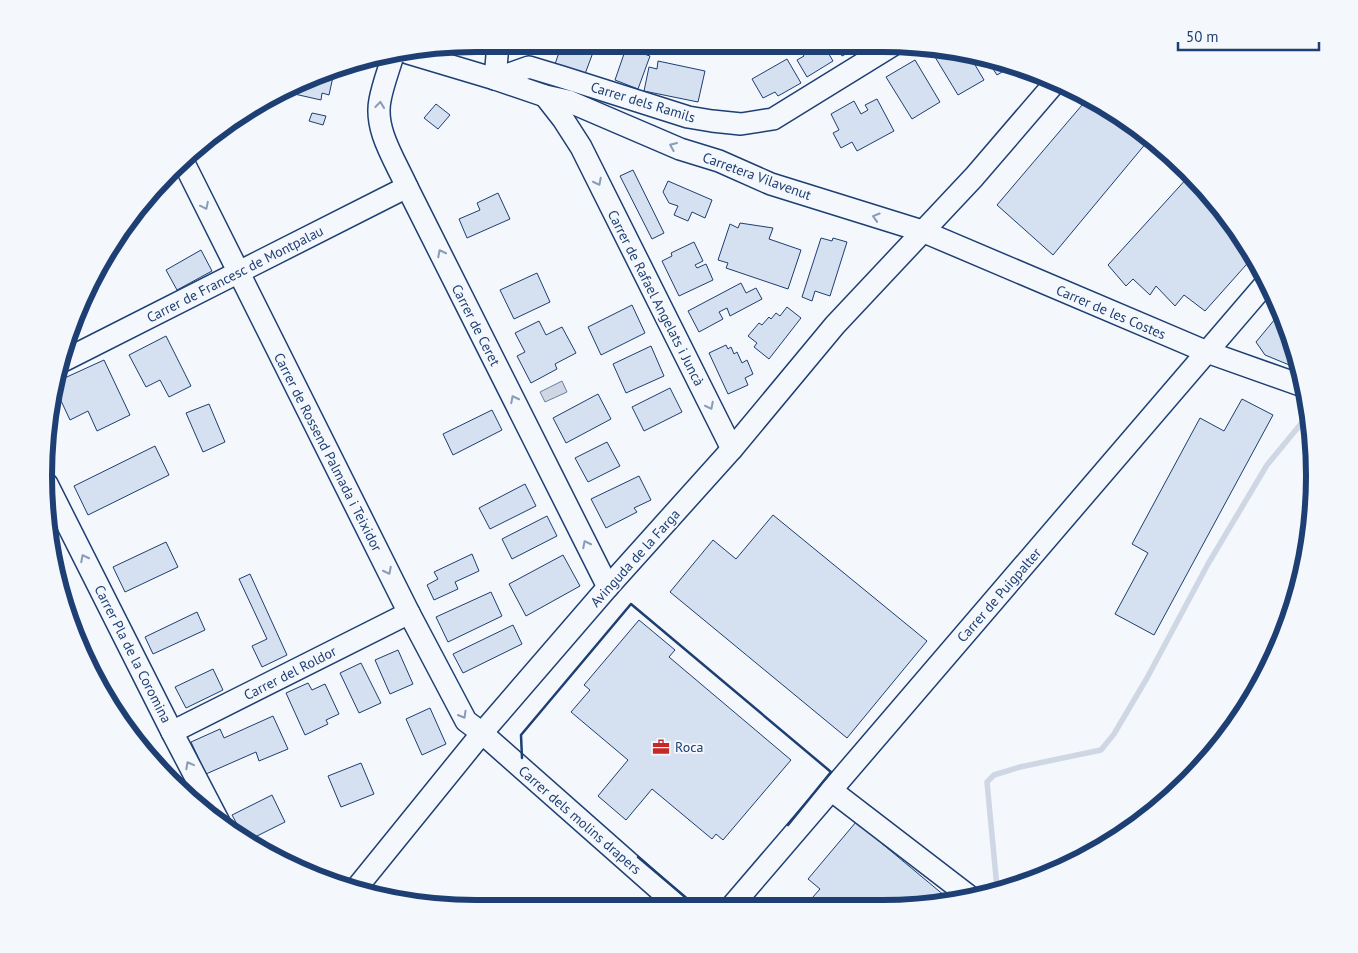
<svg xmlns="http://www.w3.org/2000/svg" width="1358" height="953" font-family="'PT Sans',sans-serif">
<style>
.water{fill:#cfd7e4;stroke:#687fa3}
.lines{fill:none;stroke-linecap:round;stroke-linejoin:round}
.stream{stroke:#cfd7e4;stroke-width:5.5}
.building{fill:#d5e0f0;stroke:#1d3f73}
.minor-casing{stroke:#1d3f73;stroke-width:24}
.minor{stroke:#f4f7fb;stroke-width:21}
.wall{stroke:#1d3f73;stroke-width:2.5}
.oneway{stroke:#889bb7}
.labels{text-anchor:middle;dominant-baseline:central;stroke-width:4;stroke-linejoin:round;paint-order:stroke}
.street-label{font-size:14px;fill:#1d3f73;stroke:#f4f7fb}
.poi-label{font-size:14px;fill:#1d3f73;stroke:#f4f7fb;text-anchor:start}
.rim{fill:none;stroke:#1d3f73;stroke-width:6}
</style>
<rect width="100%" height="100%" fill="#f4f7fb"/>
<path class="water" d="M562 381 567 392 545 402 540 392Z"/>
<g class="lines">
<path class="stream" d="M997 888 987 782 994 775 1020 767 1101 750 1114 734 1147 678 1208 564 1267 465 1309 414"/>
</g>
<g class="building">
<path d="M562 44H586L595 47 585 74 555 64Z"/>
<path d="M806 44H823L833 61 807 77 797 60 804 56 799 48Z"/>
<path d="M835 44H855L858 48 842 56Z"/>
<path d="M626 48 650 56 638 89 615 80Z"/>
<path d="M947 50 968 53 984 80 958 95 935 57Z"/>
<path d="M787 59 801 83 778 96 775 92 763 98 752 79Z"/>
<path d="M915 60 940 102 912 119 886 77Z"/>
<path d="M987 60 1009 68 997 75Z"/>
<path d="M658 61 705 71 698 102 644 91 649 67 657 69Z"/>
<path d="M334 72 329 95 322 93 321 100 290 93Z"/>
<path d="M1088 98 1098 102 1147 142 1053 255 997 205Z"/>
<path d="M877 99 894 131 857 151 852 142 841 148 833 133 839 130 831 114 854 101 861 114 868 110 865 105Z"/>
<path d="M436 104 450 115 438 129 424 118Z"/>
<path d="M312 113 326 116 323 125 309 121Z"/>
<path d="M633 170 664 233 652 239 620 176Z"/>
<path d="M1189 176 1207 191 1254 256 1205 311 1184 295 1175 306 1156 286 1150 295 1133 279 1126 286 1108 265Z"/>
<path d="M668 181 712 200 705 218 692 212 688 221 674 215 678 206 669 203 663 192Z"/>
<path d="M498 193 510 219 467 238 459 219 480 210 477 203Z"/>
<path d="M740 223 773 228 769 239 801 250 788 289 726 268 728 263 718 260 730 224 738 228Z"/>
<path d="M821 238 832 241 833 238 847 242 830 296 815 291 812 301 802 297Z"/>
<path d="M694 242 703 261 695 265 697 268 706 264 713 280 679 296 662 261 672 256 671 253Z"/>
<path d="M201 250 212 271 177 290 166 270Z"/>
<path d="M537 273 550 302 514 319 500 290Z"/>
<path d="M741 283 746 293 756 288 762 299 730 316 727 308 719 312 723 319 699 332 688 311Z"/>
<path d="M632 305 645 333 601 355 588 327Z"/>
<path d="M787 307 801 318 769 359 754 347 757 343 748 336 759 323 762 325 769 317 771 319 776 313 780 316Z"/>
<path d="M1280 313 1291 337 1299 369 1265 355 1256 342Z"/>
<path d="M539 321 546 335 562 327 576 353 555 364 557 369 531 383 517 356 525 352 515 333Z"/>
<path d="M166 336 191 386 169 397 160 380 146 387 129 355Z"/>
<path d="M726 345 728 349 731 347 734 354 737 352 742 363 747 360 753 374 745 378 748 385 728 394 709 353Z"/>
<path d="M651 346 664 376 626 393 613 364Z"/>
<path d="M104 360 130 415 97 431 88 411 70 420 56 390 58 381Z"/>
<path d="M670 388 682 412 644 431 632 407Z"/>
<path d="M598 394 611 419 566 443 553 418Z"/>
<path d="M1242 399 1273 415 1154 635 1115 614 1148 553 1132 544 1200 418 1224 431Z"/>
<path d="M209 404 225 442 203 452 186 413Z"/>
<path d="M492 410 502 430 453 455 443 434Z"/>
<path d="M607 442 620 466 588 482 575 458Z"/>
<path d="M155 446 169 475 88 515 74 486Z"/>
<path d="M639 476 651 500 634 508 637 512 606 528 591 499Z"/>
<path d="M525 484 536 506 490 529 479 508Z"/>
<path d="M773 515 927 641 847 738 670 592 713 540 736 559Z"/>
<path d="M547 516 557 536 512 559 502 539Z"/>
<path d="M166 542 178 567 125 592 113 567Z"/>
<path d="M472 554 479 571 455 582 458 589 434 600 427 585 438 579 434 572Z"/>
<path d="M563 555 580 586 526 616 509 584Z"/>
<path d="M250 574 287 655 262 667 252 646 267 639 239 579Z"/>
<path d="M491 592 502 616 448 642 436 617Z"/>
<path d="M197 612 205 630 153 654 145 637Z"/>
<path d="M639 620 675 650 669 657 791 760 723 840 716 834 712 839 652 789 626 820 598 796 628 760 571 712 590 690 584 685Z"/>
<path d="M513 625 522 644 463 673 453 654Z"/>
<path d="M398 650 413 684 390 694 375 660Z"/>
<path d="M361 663 381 703 359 713 340 673Z"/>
<path d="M213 669 223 690 186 708 175 687Z"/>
<path d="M308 683 312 690 325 684 339 714 326 720 328 724 305 735 286 693Z"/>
<path d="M430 708 446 744 422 755 406 719Z"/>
<path d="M273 716 288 749 259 761 256 752 206 774 191 742 220 729 224 738Z"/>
<path d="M361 763 374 794 341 807 328 776Z"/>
<path d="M272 795 285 822 247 841 245 839 232 815Z"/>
<path d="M856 822 951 901 938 906H805L820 889 808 879Z"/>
</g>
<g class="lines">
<g class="minor-casing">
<g id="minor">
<path d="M408 53 495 79 545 96 568 101 680 149 719 161 771 184 922 231 1207 352 1303 386"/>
<path d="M393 55C389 69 383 84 380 100 374 130 395 160 407 187L608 587"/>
<path d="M495 79 529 67 562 77 688 117 712 121 741 124 773 119 893 45"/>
<path d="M495 79 498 44"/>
<path d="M545 96 563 119 581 147 732 449"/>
<path d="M184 163 409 613 466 721 482 733 679 907"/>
<path d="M63 361 407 187"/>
<path d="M47 484 172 732 220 824"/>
<path d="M172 732 409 613"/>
<path d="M831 790 969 896"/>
<path d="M354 891 482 733 608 587 732 449 835 325 974 177 1053 85"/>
<path d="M731 907 1266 283"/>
</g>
</g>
<use href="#minor" class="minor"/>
<g class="wall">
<path d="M522 758 521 735 631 604 831 772 788 825"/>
<path d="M638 857 697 907"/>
</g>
</g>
<defs><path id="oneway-chevron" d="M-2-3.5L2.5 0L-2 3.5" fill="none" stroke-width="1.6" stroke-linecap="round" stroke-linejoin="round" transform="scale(1.25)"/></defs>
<g class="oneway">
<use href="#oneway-chevron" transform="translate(380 105) rotate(-84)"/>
<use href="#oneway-chevron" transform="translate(673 146) rotate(-157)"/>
<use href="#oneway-chevron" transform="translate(598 182) rotate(63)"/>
<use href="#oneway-chevron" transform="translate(205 206) rotate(64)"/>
<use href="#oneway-chevron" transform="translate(876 217) rotate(-163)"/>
<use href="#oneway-chevron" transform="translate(441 253) rotate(-117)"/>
<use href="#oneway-chevron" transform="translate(514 399) rotate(-117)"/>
<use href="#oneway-chevron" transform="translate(710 406) rotate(63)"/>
<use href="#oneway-chevron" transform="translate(586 544) rotate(-117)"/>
<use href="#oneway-chevron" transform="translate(84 558) rotate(-117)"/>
<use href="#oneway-chevron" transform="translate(388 571) rotate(63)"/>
<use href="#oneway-chevron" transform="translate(463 715) rotate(60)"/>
<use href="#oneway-chevron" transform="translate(189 765) rotate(-118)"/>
</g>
<defs>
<g id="office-bare" transform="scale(1.35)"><path d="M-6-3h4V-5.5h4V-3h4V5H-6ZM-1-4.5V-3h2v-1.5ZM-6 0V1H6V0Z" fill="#c62828" stroke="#f4f7fb" stroke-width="2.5" paint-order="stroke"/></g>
</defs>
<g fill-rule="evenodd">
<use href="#office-bare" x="661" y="747"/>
</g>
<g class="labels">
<g class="street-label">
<text transform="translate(643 102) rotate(17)">Carrer dels Ramils</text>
<text transform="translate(757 176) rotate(20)">Carretera Vilavenut</text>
<text transform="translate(235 274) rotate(-27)">Carrer de Francesc de Montpalau</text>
<text transform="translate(656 298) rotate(63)">Carrer de Rafael Angelats i Juncà</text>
<text transform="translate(1111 312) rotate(23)">Carrer de les Costes</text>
<text transform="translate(476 325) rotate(63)">Carrer de Ceret</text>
<text transform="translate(328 452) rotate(63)">Carrer de Rossend Palmada i Teixidor</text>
<text transform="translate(635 558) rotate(-48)">Avinguda de la Farga</text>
<text transform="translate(999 595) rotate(-49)">Carrer de Puigpalter</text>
<text transform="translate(133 654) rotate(63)">Carrer Pla de la Coromina</text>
<text transform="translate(290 673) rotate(-27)">Carrer del Roldor</text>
<text transform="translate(580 820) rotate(41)">Carrer dels molins drapers</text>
</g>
<g class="poi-label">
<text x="675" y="747">Roca</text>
</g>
</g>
<path d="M0 0H1358V953H0ZM476 52H882A424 424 0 0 1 1306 476V476A424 424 0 0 1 882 900H476A424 424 0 0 1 52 476V476A424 424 0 0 1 476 52Z" fill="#f4f7fb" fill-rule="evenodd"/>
<path class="rim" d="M476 52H882A424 424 0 0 1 1306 476V476A424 424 0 0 1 882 900H476A424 424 0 0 1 52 476V476A424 424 0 0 1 476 52Z"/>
<path d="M1178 42v8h141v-8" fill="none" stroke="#1d3f73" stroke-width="2.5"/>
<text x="1186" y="42" font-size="15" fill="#1d3f73" stroke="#f4f7fb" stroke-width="4" paint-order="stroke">50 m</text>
</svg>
